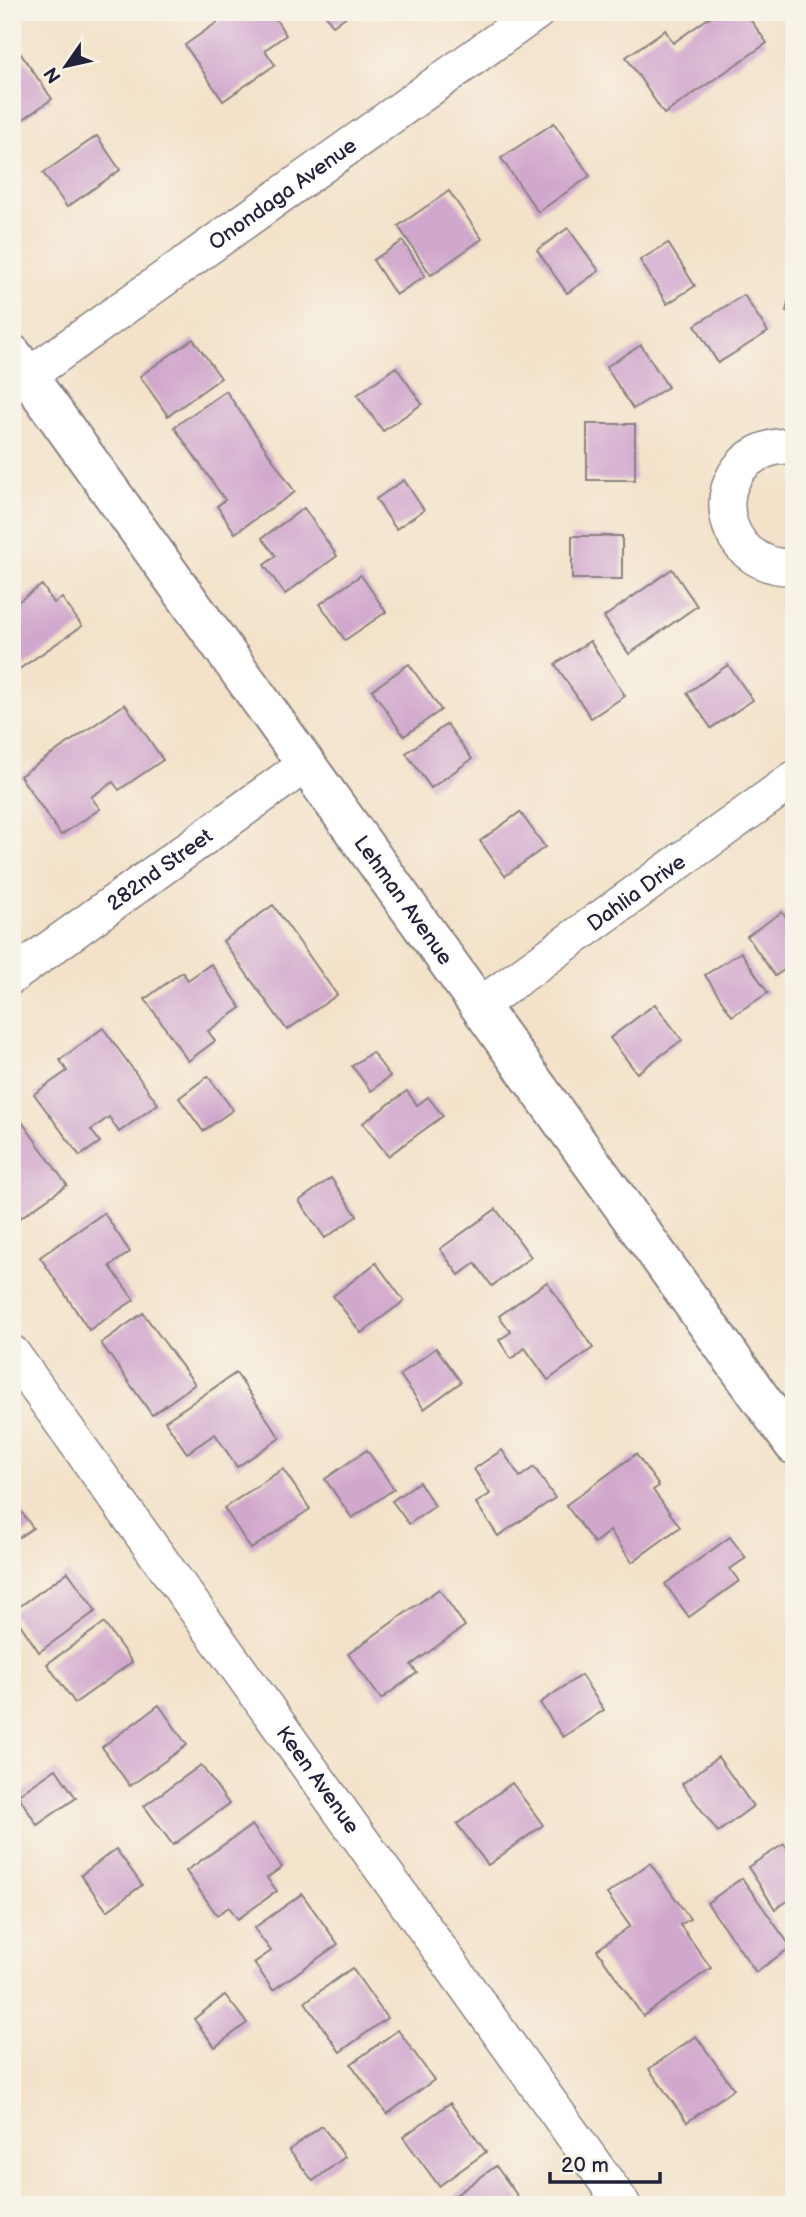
<svg xmlns="http://www.w3.org/2000/svg" width="806" height="2217" font-family="'Balsamiq Sans',sans-serif">
<style>
.building{fill:#d1a8cd}
.lines{fill:none;stroke-linecap:round;stroke-linejoin:round}
.minor-casing{stroke:#8a8282;stroke-width:38}
.tertiary-casing{stroke:#8a8282;stroke-width:42}
.minor{stroke:#fff;stroke-width:35}
.tertiary{stroke:#fff;stroke-width:38}
.labels{text-anchor:middle;dominant-baseline:central;stroke-width:5;stroke-linejoin:round;paint-order:stroke}
.street-label{font-size:21px;fill:#22223b;stroke:#f7f3e8}
</style>
<rect width="100%" height="100%" fill="#f7f3e8"/>
<filter id="ink" filterUnits="userSpaceOnUse"><feTurbulence type="fractalNoise" baseFrequency=".0143" numOctaves="2"/><feDisplacementMap in="SourceGraphic" scale="14" xChannelSelector="R" yChannelSelector="G"/><feConvolveMatrix kernelMatrix="1 2 1 2 8 2 1 2 1" color-interpolation-filters="sRGB"/></filter>
<filter id="wash" filterUnits="userSpaceOnUse"><feTurbulence type="fractalNoise" baseFrequency=".00686" numOctaves="4" result="noise"/><feDisplacementMap in="SourceGraphic" scale="28" xChannelSelector="R" yChannelSelector="G"/><feGaussianBlur stdDeviation="1.57" result="paint"/><feColorMatrix in="noise" values="0 0 0 0 0 0 0 0 0 0 0 0 0 0 0 0 0 1.4 0 .05"/><feComposite in="paint" operator="in"/></filter>
<g filter="url(#wash)">
<rect width="100%" height="100%" fill="#f3e2c9"/>
<g id="blocks">
<g class="building">
<path d="M232 12H271L286 35 265 50 275 65 223 101 185 45Z"/>
<path d="M324 12H352L333 26Z"/>
<path d="M717 12H745L767 43 664 114 626 57 665 30 673 43Z"/>
<path d="M12 41 52 99 12 127Z"/>
<path d="M554 123 590 176 538 212 501 158Z"/>
<path d="M97 136 120 170 67 207 43 173Z"/>
<path d="M449 191 482 239 431 275 398 226Z"/>
<path d="M568 228 599 271 567 293 537 250Z"/>
<path d="M403 241 425 276 396 295 373 260Z"/>
<path d="M668 243 695 286 667 304 640 260Z"/>
<path d="M793 282 794 283V312L786 311Z"/>
<path d="M744 295 768 332 718 363 695 325Z"/>
<path d="M193 339 221 378 168 416 140 376Z"/>
<path d="M641 345 668 387 633 409 606 367Z"/>
<path d="M396 367 422 404 383 431 357 395Z"/>
<path d="M226 391 295 492 235 533 217 506 225 500 174 427Z"/>
<rect x="587" y="424" width="48" height="56"/>
<path d="M404 480 424 510 396 529 376 499Z"/>
<path d="M304 508 337 556 285 594 264 565 276 556 262 538Z"/>
<rect x="572" y="536" width="50" height="43"/>
<path d="M672 569 697 606 629 654 604 617Z"/>
<path d="M361 575 386 612 345 640 320 604Z"/>
<path d="M42 585 54 603 62 598 82 626 12 674V606Z"/>
<path d="M590 641 625 696 591 718 555 664Z"/>
<path d="M409 664 441 710 404 736 372 690Z"/>
<path d="M728 665 753 700 711 728 687 693Z"/>
<path d="M125 704 163 760 119 790 113 782 91 797 100 809 61 835 20 776Z"/>
<path d="M447 724 472 759 431 788 406 753Z"/>
<path d="M520 812 545 847 505 876 480 841Z"/>
<path d="M273 905 337 995 287 1030 223 941Z"/>
<path d="M782 912 794 928V963L775 976 747 936Z"/>
<path d="M741 952 768 993 732 1016 705 975Z"/>
<path d="M211 964 241 1008 208 1031 215 1041 188 1061 145 999 182 972 188 980Z"/>
<path d="M655 1004 682 1040 637 1073 610 1038Z"/>
<path d="M103 1028 158 1104 119 1132 109 1117 91 1130 100 1142 80 1156 34 1094 67 1071 60 1060Z"/>
<path d="M372 1052 390 1076 371 1091 352 1066Z"/>
<path d="M208 1076 233 1110 203 1131 179 1098Z"/>
<path d="M407 1091 417 1105 428 1097 443 1116 388 1156 363 1123Z"/>
<path d="M12 1108 67 1185 17 1220 12 1213Z"/>
<path d="M331 1178 357 1216 325 1238 299 1201Z"/>
<path d="M496 1209 531 1257 492 1286 475 1263 459 1275 440 1249Z"/>
<path d="M104 1213 130 1252 110 1266 134 1300 89 1330 40 1257Z"/>
<path d="M376 1263 404 1301 361 1333 333 1296Z"/>
<path d="M547 1282 593 1348 548 1380 525 1348 511 1359 499 1340 511 1332 499 1316Z"/>
<path d="M143 1313 195 1384 152 1415 101 1343Z"/>
<path d="M436 1348 461 1382 424 1409 400 1375Z"/>
<path d="M236 1373 280 1438 237 1467 215 1434 187 1453 165 1421Z"/>
<path d="M367 1450 394 1489 352 1518 325 1479Z"/>
<path d="M502 1450 520 1477 534 1467 555 1498 498 1536 476 1503 490 1494 474 1469Z"/>
<path d="M636 1454 659 1486 653 1490 680 1527 632 1562 610 1531 594 1543 566 1505Z"/>
<path d="M283 1469 310 1509 251 1549 224 1508Z"/>
<path d="M419 1482 435 1506 409 1524 392 1501Z"/>
<path d="M12 1499 33 1528 12 1542Z"/>
<path d="M730 1537 746 1558 730 1569 739 1581 689 1617 665 1584Z"/>
<path d="M68 1572 96 1611 39 1652 12 1612Z"/>
<path d="M439 1589 465 1626 411 1665 417 1673 381 1699 348 1654Z"/>
<path d="M104 1623 132 1662 75 1703 47 1664Z"/>
<path d="M581 1675 604 1710 563 1737 540 1703Z"/>
<path d="M159 1705 187 1745 130 1786 102 1747Z"/>
<path d="M718 1757 753 1806 718 1832 682 1784Z"/>
<path d="M201 1765 229 1804 173 1845 144 1806Z"/>
<path d="M56 1769 76 1798 37 1825 18 1795Z"/>
<path d="M512 1783 543 1825 488 1865 457 1824Z"/>
<path d="M252 1825 282 1867 267 1878 277 1891 238 1919 229 1907 217 1915 186 1871Z"/>
<path d="M784 1844 794 1859V1897L775 1909 748 1867Z"/>
<path d="M116 1849 142 1885 107 1911 81 1875Z"/>
<path d="M650 1863 690 1919 680 1925 711 1968 643 2016 597 1950 630 1926 607 1894Z"/>
<path d="M742 1878 791 1947 756 1972 707 1903Z"/>
<path d="M302 1894 338 1944 273 1990 254 1963 271 1951 254 1928Z"/>
<path d="M352 1968 387 2018 340 2052 305 2002Z"/>
<path d="M225 1995 247 2023 215 2047 194 2019Z"/>
<path d="M398 2030 434 2080 387 2114 351 2064Z"/>
<path d="M696 2036 734 2089 687 2122 649 2069Z"/>
<path d="M450 2103 486 2152 439 2186 403 2137Z"/>
<path d="M322 2126 345 2157 313 2181 289 2150Z"/>
<path d="M496 2166 524 2205H453L449 2200Z"/>
</g>
</g>
</g>
<g filter="url(#ink)">
<use href="#blocks" fill-opacity="0" stroke="#8a8282" stroke-width="2"/>
<g class="lines">
<g class="minor-casing">
<g id="minor">
<path id="s1" d="M28 376 537 12"/>
<path d="M794 446C787 446 779 446 772 448 701 467 718 570 794 567"/>
<path id="s2" d="M12 976 306 764"/>
<path id="s3" d="M479 1006 794 779"/>
<path id="s4" d="M12 1353 623 2205"/>
</g>
</g>
<g class="tertiary-casing">
<g id="tertiary">
<path id="s5" d="M12 354 794 1445"/>
</g>
</g>
<use href="#minor" class="minor"/>
<use href="#tertiary" class="tertiary"/>
</g>
</g>
<g class="labels">
<g class="street-label">
<text stroke="none"><textPath href="#s1" startOffset="313">Onondaga Avenue</textPath></text>
<text stroke="none"><textPath href="#s2" startOffset="182">282nd Street</textPath></text>
<text stroke="none"><textPath href="#s3" startOffset="194">Dahlia Drive</textPath></text>
<text stroke="none"><textPath href="#s5" startOffset="672">Lehman Avenue</textPath></text>
<text stroke="none"><textPath href="#s4" startOffset="525">Keen Avenue</textPath></text>
</g>
</g>
<rect width="806" height="2217" fill="none" stroke="#f7f3e8" stroke-width="42"/>
<g transform="translate(66 66) rotate(236)" stroke="#f7f3e8" stroke-width="5" paint-order="stroke">
<path d="M0-5L12 26L0 18L-12 26Z" fill="#22223b"/>
<text y="-10" font-size="19" font-weight="bold" text-anchor="middle" fill="#22223b">N</text>
</g>
<path d="M550 2172v10h110v-10" fill="none" stroke="#22223b" stroke-width="3.5"/>
<text x="561" y="2172" font-size="21" fill="#22223b" stroke="#f7f3e8" stroke-width="5" paint-order="stroke">20 m</text>
</svg>
